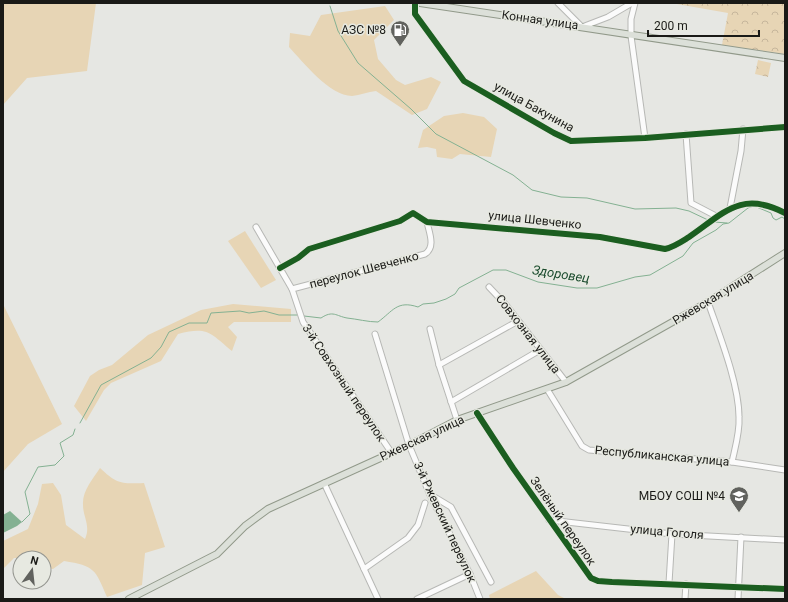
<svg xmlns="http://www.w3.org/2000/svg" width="788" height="602" font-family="Roboto,sans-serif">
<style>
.grass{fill:#e7d5b5}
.forest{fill:url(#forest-crowns)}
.water{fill:#84b192}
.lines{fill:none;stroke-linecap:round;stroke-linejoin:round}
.stream{stroke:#84b192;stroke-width:1}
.minor-casing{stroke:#b7b8b5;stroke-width:7}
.major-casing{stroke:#91998a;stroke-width:8}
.minor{stroke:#fbfbfb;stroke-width:5}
.major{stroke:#dce0d9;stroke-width:6}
.cycleway-casing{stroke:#e7e9e1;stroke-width:8}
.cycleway{stroke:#1b5e20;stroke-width:6}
.labels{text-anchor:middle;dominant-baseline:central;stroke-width:3;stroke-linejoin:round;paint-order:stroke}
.street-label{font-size:12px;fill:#1a1a17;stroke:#e7e9e1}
.poi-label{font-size:12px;fill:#1a1a17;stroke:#e7e9e1;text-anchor:end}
.water-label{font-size:13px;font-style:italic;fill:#194a2d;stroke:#e7e9e1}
</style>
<defs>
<pattern id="forest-crowns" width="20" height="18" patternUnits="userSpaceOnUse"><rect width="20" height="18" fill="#e7d5b5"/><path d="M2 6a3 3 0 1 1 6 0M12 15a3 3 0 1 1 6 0" fill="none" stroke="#c6b69b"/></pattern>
</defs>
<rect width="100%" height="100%" fill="#e6e7e3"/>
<g class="grass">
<path d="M3 3H96L87 71 27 78 3 105Z"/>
<path d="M385 6 394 20 374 40 378 59 396 80 405 85 431 77 441 82 427 109 412 115 376 91C368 92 360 95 352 96 330 96 303 62 289 47L290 33 310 36 321 15Z"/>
<path d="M463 113 484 117 497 129 491 157 460 154 452 159 437 157 436 149 427 147 418 148 423 130 444 116Z"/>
<path d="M245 231 276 280 261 288 228 241Z"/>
<path d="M3 304 62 424 28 444 3 472Z"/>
<path d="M233 304 291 309V322H234L228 327 237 337 232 351C210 333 208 326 178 334L161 361 111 383 104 390 86 421 74 406 90 376 99 370 112 365 148 335 201 310Z"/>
<path d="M100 468C117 484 121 484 144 483L165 547 145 553 142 585 107 597C95 569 95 566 64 561L53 569 44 568V558H14L3 569V541L28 529 38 504 42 484 53 483 61 495 66 525 85 539C91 526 83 517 83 505 82 491 93 479 100 468Z"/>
<path d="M536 571 558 595 566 599H490L489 595Z"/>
</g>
<g class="forest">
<path d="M671 3H785V54L722 45 728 13Z"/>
<path d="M758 60 771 63 768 77 755 74Z"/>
</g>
<path class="water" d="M10 511 22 522 17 526 3 533V515Z"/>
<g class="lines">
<g class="stream">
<path d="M330 6 338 31 358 63 411 109 436 134 513 175 532 190 561 197 587 198 635 209 676 208 689 211 708 220"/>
<path d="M714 222 727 223"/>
<path d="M304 316 321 318C333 310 336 316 347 318 357 319 368 322 378 322 393 311 397 300 418 307L423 304 434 303 446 299 455 294 459 288 493 270H506L538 282 577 288H597L635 277 650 275 683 256 693 243 716 230 723 224 729 223 748 208 754 206 771 213 773 218 776 220 782 217 785 219"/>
<path d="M80 423 101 385 151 358 161 347 169 332 189 323H207L211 313 240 311 249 313 264 311 279 315H297"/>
<path d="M22 522 30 514 25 492 38 467 55 465 64 456 60 443 73 435 75 429"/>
</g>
<g class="minor-casing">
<g id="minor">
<path d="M415 3V14L464 81 554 133 571 141 645 138 785 127"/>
<path d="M558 3 582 27 608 17 632 3"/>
<path d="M635 3 631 19V36L645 138"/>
<path d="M686 134 691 203 716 216"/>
<path d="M730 208 741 151 743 129"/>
<path d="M256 227 292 289 303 322 391 452"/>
<path d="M280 268 298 258 309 249 400 221 413 213 427 222 600 237 665 249C674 247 681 242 689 237 724 213 741 190 785 213"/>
<path d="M489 287 506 305 566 382"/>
<path d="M292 289 425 254C436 247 429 232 427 222"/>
<path d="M708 302C719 334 739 384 739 417 740 432 735 448 732 462"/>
<path d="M430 329 439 365 457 420"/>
<path d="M375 334 409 445 430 495 470 574 480 599"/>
<path d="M439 365 518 321"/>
<path d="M547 389 582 446 589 450 732 462 785 470"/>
<path d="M451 402 540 350"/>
<path d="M477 413 513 468 591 578 598 581 612 582 785 589"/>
<path d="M324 483 378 599"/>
<path d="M431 495 451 507 491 582"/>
<path d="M549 520 672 534 785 540"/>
<path d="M364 569 408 538 418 525 425 503"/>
<path d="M669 583 672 534"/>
<path d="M417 599 470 574"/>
<path d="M685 599 686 584"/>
<path d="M738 599 741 537"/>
</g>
</g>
<g class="major-casing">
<g id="major">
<path d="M420 3 785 58"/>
<path d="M129 599 217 554 245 526 268 509 409 445 457 420 566 382 708 302 785 253"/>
</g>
</g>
<use href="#minor" class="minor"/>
<use href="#major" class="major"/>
<g class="cycleway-casing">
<g id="cycleway">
<path d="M415 3V14L464 81 554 133 571 141 645 138 785 127"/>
<path d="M280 268 298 258 309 249 400 221 413 213 427 222 600 237 665 249C674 247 681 242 689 237 724 213 741 190 785 213"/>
<path d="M477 413 513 468 591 578 598 581 612 582 785 589"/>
</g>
</g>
<use href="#cycleway" class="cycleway"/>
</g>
<defs>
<g id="fuel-pin" transform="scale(1)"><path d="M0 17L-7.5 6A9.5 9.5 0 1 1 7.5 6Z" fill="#61625e" stroke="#e7e9e1"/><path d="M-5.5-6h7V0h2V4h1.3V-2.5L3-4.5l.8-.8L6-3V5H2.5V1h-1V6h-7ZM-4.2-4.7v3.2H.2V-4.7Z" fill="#fff"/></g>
<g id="school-pin" transform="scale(1)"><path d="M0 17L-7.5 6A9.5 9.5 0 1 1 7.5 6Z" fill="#61625e" stroke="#e7e9e1"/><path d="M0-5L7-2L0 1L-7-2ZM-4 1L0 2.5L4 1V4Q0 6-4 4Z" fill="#fff"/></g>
</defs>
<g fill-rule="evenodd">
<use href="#fuel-pin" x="400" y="30"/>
<use href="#school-pin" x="739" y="496"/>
</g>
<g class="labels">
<g class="street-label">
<text transform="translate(540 20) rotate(8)">Конная улица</text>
<text transform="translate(534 107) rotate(29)">улица Бакунина</text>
<text transform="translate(535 220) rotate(6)">улица Шевченко</text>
<text transform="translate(364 270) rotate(-15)">переулок Шевченко</text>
<text transform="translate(713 298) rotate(-31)">Ржевская улица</text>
<text transform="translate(528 334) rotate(52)">Совхозная улица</text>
<text transform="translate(344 383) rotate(56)">3-й Совхозный переулок</text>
<text transform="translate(422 438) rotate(-25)">Ржевская улица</text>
<text transform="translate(662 456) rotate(5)">Республиканская улица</text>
<text transform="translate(563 521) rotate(55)">Зелёный переулок</text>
<text transform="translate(445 522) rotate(65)">3-й Ржевский переулок</text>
<text transform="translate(667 532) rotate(5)">улица Гоголя</text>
</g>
<g class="poi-label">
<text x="386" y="30">АЗС №8</text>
<text x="725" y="496">МБОУ СОШ №4</text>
</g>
<g class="water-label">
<text transform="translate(561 274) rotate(9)">Здоровец</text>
</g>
</g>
<rect width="788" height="602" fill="none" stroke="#1a1a17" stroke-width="8"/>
<g transform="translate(32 570) rotate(15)"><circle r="19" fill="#e7e9e1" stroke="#959690"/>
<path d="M0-3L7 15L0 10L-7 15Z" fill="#61625e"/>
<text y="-6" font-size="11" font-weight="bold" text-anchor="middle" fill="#1a1a17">N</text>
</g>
<path d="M648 30v6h111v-6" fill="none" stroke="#1a1a17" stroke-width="2"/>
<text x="654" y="30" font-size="12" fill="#1a1a17" stroke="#e7e9e1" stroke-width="3" paint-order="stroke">200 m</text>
</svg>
